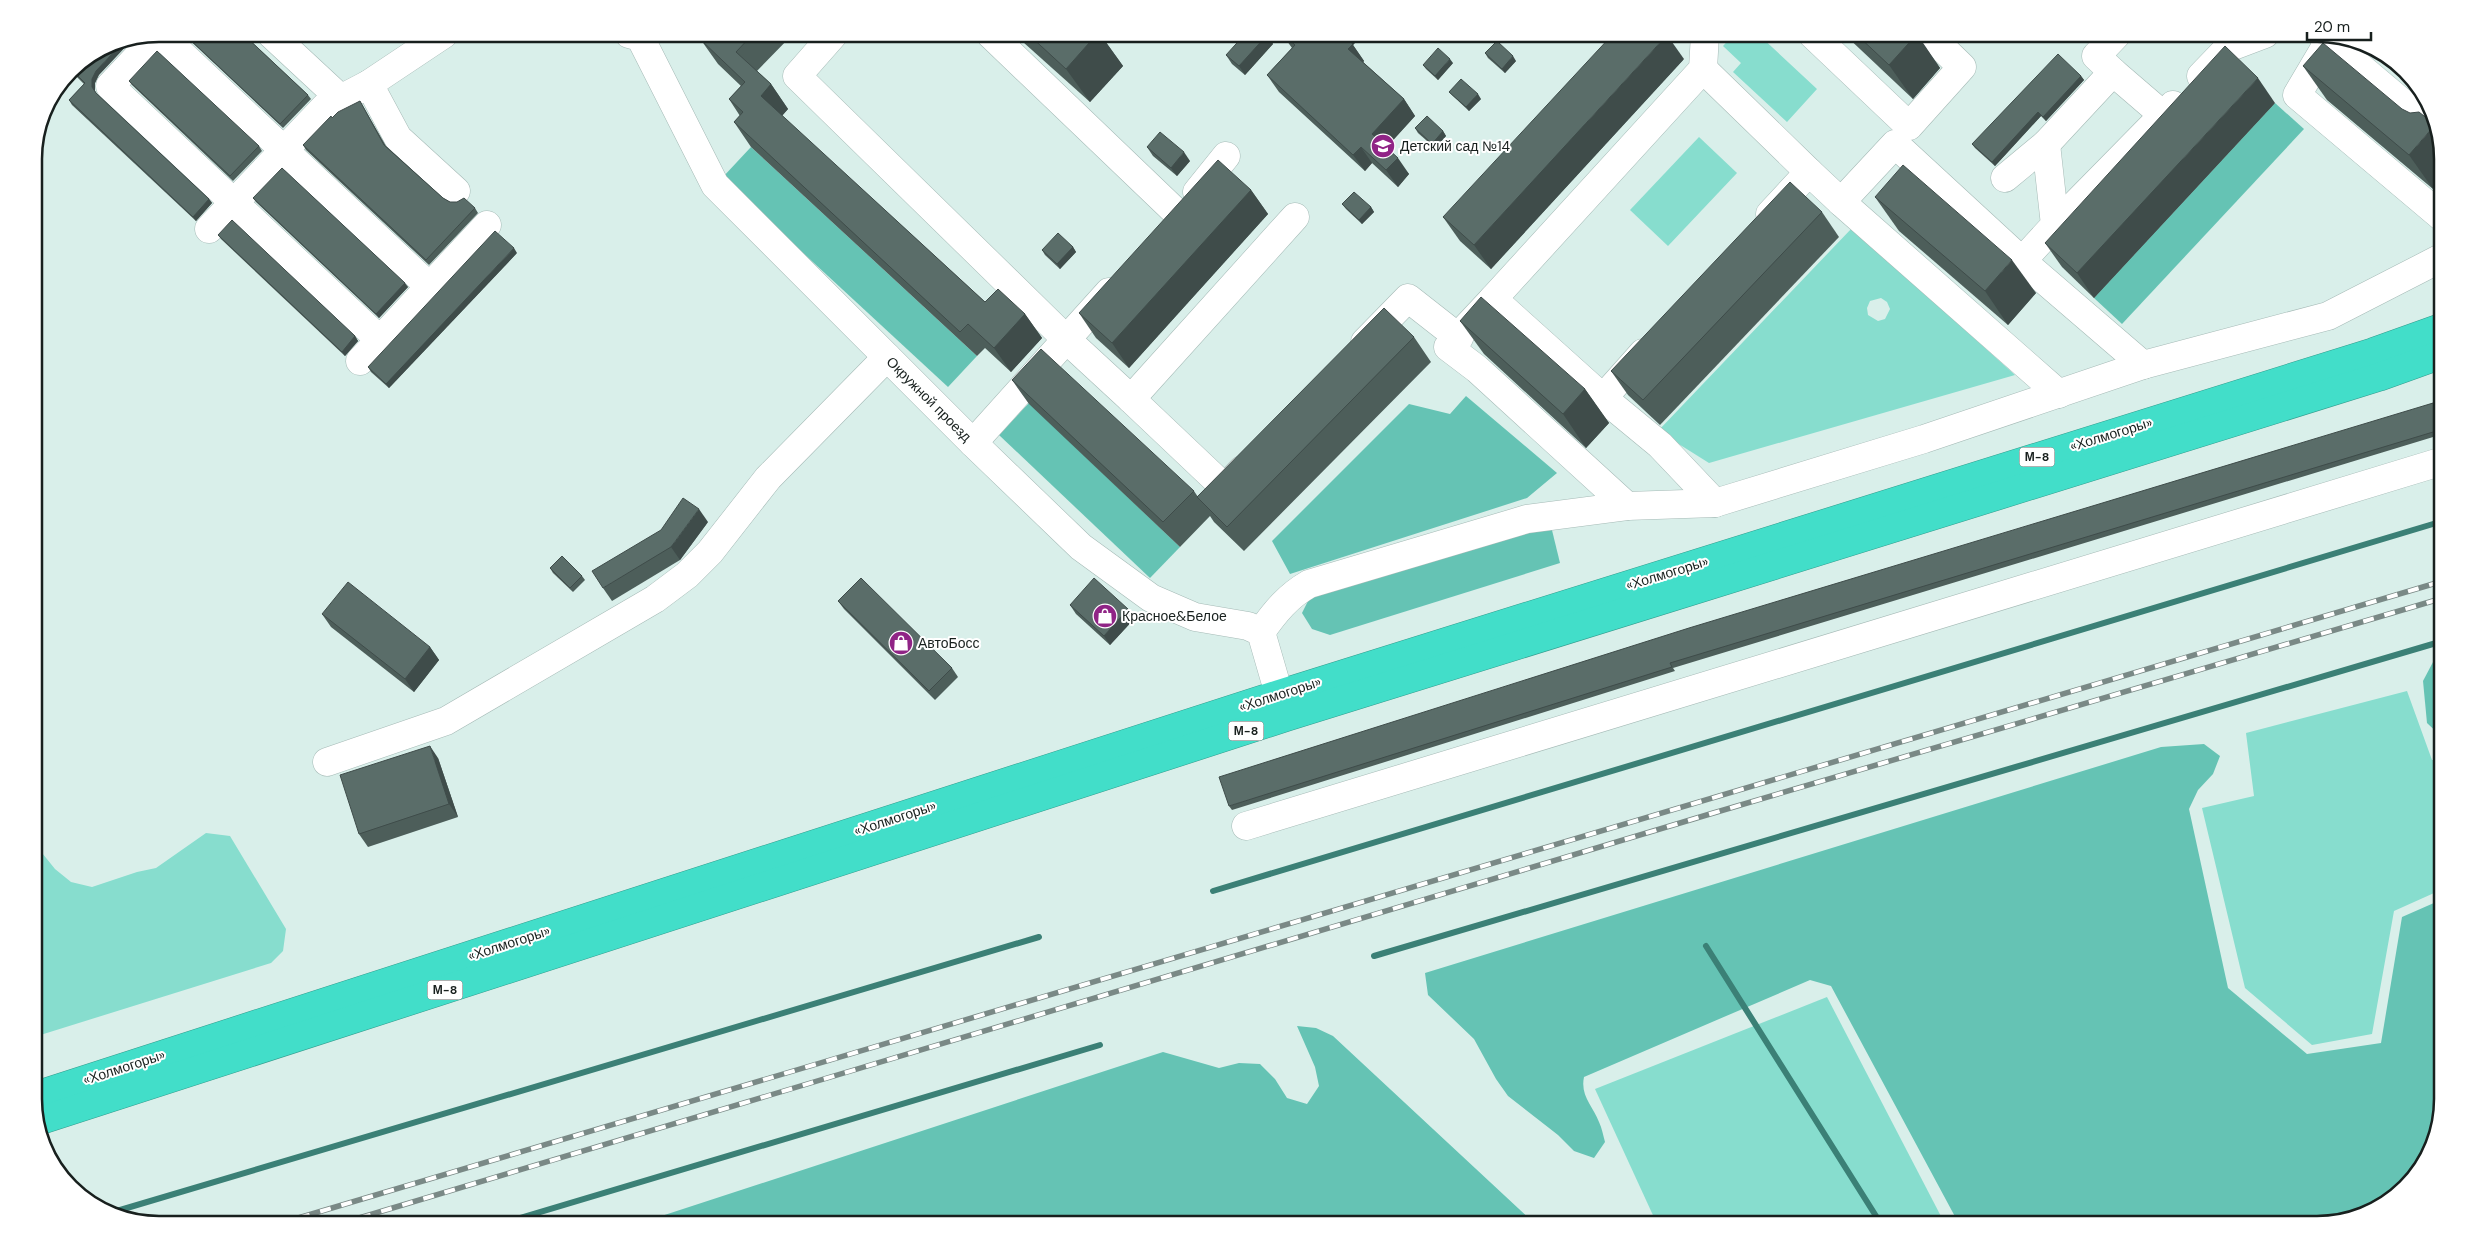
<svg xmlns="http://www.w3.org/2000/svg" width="2477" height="1258" font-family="'DM Sans',sans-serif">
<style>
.green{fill:#87ddce;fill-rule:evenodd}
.forest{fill:#65c3b4}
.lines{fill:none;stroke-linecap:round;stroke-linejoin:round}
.stream{stroke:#3b8076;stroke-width:6}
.minor-casing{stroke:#a5bab6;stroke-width:29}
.highway-casing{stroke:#339c8d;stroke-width:29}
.minor{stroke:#fff;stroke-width:28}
.highway{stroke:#42dec9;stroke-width:28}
.rail-casing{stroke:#7a8986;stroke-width:5.5}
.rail{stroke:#fff;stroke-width:4;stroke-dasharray:11;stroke-linecap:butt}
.wall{fill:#4d5e5a}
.shaded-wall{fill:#3f4c4a}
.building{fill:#5a6d69;stroke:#3f4c4a}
.labels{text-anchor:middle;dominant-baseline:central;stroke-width:4;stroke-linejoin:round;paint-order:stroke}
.shield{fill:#fff;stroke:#5d6362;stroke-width:1}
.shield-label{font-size:12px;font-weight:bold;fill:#18201e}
.poi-label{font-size:14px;fill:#18201e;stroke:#fff;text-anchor:start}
.street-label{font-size:14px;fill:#18201e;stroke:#fff}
.rim{fill:none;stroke:#18201e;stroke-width:2.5}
</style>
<rect width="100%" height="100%" fill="#d9efea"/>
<g class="green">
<path d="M1734 34H1758L1817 89 1787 122 1733 72 1741 63 1723 46Z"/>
<path d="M1699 137 1737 173 1668 246 1630 210Z"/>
<path d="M1852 228 2015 375 1709 463 1658 431ZM1881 298 1887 302 1890 309 1885 319 1878 321 1868 315 1867 308 1870 301Z"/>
<path d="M2407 691 2432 760H2443V889L2394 911 2372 1034 2312 1045 2245 988 2202 808 2254 796 2246 733Z"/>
<path d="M206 833 230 836 286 929 283 951 271 963 34 1037V843L55 869 71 882 92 887 137 872 156 868Z"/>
<path d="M1827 997 1945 1224H1657L1595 1089Z"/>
</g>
<g class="forest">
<path d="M2275 103 2304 129 2122 324 2094 298Z"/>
<path d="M751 147 977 356 948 387 722 178Z"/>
<path d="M1466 396 1557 473 1527 498 1290 574 1272 541 1409 404 1450 414Z"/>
<path d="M1029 403 1180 547 1150 578 999 435Z"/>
<path d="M1550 522 1560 563 1330 635 1312 629 1302 613 1310 597Z"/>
<path d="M2443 659V738L2427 723 2423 681 2433 662Z"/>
<path d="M2204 744 2220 756 2213 774 2198 790 2189 809 2228 988 2307 1054 2381 1043 2402 917 2443 899V1098L2430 1154 2380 1207 2317 1224H1959L1831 986 1810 980 1584 1077C1580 1096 1593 1106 1599 1122 1602 1128 1603 1135 1605 1142L1594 1158 1574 1151 1558 1135 1508 1096 1496 1079 1474 1039 1428 995 1425 973 2161 747Z"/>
<path d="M1297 1026 1316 1028 1333 1036 1535 1224H637L1163 1052 1219 1068 1239 1063 1260 1064 1275 1079 1287 1098 1307 1104 1319 1086 1315 1067Z"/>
</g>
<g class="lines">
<g class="stream">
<path d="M1213 891 2443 521"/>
<path d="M1706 946 1881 1224"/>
<path d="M1374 956 2443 641"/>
<path d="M110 1213 1039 937"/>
<path d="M500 1224 1100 1045"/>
</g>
<g class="minor-casing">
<g id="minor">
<path d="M159 34 110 86 380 340 487 225"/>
<path d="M160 34 430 287"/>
<path d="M271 34 341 99"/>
<path d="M629 34 640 37 715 185 973 443 1081 547 1151 598 1195 617 1248 626 1261 632 1279 694"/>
<path d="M834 34 797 76 1066 339 1131 399 1295 217"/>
<path d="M990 34 1179 215"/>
<path d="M1812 34 1909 126 1962 67 1928 34"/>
<path d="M2322 35 2436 131"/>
<path d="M2329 41 2297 95 2443 218"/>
<path d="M1703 69 1809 172"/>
<path d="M2113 72 2163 115"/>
<path d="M2201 76 2228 48 2265 34"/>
<path d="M369 84 398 138 456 191"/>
<path d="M2005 178 2046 144 2113 72 2096 56 2117 34"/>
<path d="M1197 192 1226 156"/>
<path d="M1770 214 1809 172 1841 202"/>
<path d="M2055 225 2173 105"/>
<path d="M209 229 325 107 369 84 444 34"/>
<path d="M2022 261 2055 225 2046 144"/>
<path d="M1493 299 1703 69 1705 34"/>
<path d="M1365 342 1408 298 1459 338"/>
<path d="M1643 353 1603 398 1660 445 1715 503"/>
<path d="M360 361 380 340"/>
<path d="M2059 394 1841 202 1895 144 2022 261 2143 365"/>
<path d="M1603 398 1493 299 1448 347 1477 369 1627 506"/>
<path d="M1131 399 1225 488 1242 470"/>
<path d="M973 443 1109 292"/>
<path d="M1261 632C1275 612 1288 596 1309 584L1527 519 1627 506 1715 503 1924 439 2143 365 2328 316 2443 257"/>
<path d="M327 762 446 721 655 599 687 575 710 552 768 478 887 357"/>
<path d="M1246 826 2443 461"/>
</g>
</g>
<g class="highway-casing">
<g id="highway">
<path d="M34 1096 1279 694 2373 352 2443 327"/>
<path d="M39 1121 1287 717 2379 377 2443 354"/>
</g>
</g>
<use href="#minor" class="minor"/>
<use href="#highway" class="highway"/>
<g class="rail-casing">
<g id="rail">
<path d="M278 1224 2443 581"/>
<path d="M339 1224 1710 814 2443 598"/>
</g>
</g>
<use href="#rail" class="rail"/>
</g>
<g class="wall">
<path d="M183 34H243L308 95 311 99 283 128Z"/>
<path d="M707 34H793L757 71 771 84 788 109 782 116 985 302 1025 314 1042 338 1011 372 985 348 977 356 751 147 734 122 740 116 729 99 741 86 718 64 701 40Z"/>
<path d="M1014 34H1100L1123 66 1090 102Z"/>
<path d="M1282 34H1363L1353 45 1364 61 1363 62 1404 99 1415 116 1386 148 1409 174 1398 187 1372 163 1365 171 1279 92 1267 75 1292 48Z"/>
<path d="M1844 34H1916L1940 68 1913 99Z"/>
<path d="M1267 35 1273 44 1245 75 1232 64 1226 55Z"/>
<path d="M112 43 95 83V91L97 94 209 199 212 203 196 221 72 105 69 100 84 84 71 71Z"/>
<path d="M1485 53 1516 61 1505 73 1488 58Z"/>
<path d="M1684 59 1491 269 1460 241 1443 217Z"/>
<path d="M1453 63 1438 80 1426 69 1423 65Z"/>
<path d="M2303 66 2402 109 2433 189 2327 100Z"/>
<path d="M2081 76 2084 80 2046 121 2041 116 1995 166 1975 148 1972 144Z"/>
<path d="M129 81 259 146 262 151 233 181 132 85Z"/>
<path d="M1449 92 1481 99 1469 111 1453 96Z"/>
<path d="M360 101 386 146 443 198 450 202 475 208 478 213 429 265 306 150 303 145 332 118Z"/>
<path d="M2275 103 2094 298 2062 267 2045 243Z"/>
<path d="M1415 128 1443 131 1446 136 1435 148 1418 133Z"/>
<path d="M1147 147 1190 161 1177 176 1153 156Z"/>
<path d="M1251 190 1268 214 1129 368 1096 338 1079 313Z"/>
<path d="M1875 197 2036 293 2008 325 1899 231Z"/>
<path d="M253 198 408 287 379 318 256 202Z"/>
<path d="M1342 204 1371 207 1374 212 1362 224 1346 209Z"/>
<path d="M1822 212 1839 237 1660 425 1628 395 1611 371Z"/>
<path d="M218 235 355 336 358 341 345 356 221 239Z"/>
<path d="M1073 247 1076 252 1060 269 1045 255 1042 250Z"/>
<path d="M517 253 389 388 371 372 368 367Z"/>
<path d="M1460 321 1585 389 1609 423 1586 448 1484 354Z"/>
<path d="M1414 337 1431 362 1244 551 1214 522 1210 516 1180 547 1029 404 1012 380 1194 491 1198 497Z"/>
<path d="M2443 400V434L1673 668 1675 671 1232 810 1229 806Z"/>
<path d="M708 522 680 560 612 601 603 588Z"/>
<path d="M550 568 582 576 585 580 573 592 553 573Z"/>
<path d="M838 601 952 668 958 677 935 700 844 609Z"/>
<path d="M1070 605 1135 618 1110 645 1076 614Z"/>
<path d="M322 614 430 647 439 660 414 692 331 627Z"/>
<path d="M438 758 458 817 368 847 359 834Z"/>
</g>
<g class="shaded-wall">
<path d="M1097 34H1100L1123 66 1090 102 1066 69Z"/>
<path d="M1340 34H1363L1353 45 1364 61 1360 66 1348 49Z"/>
<path d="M1917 34 1940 68 1913 99 1889 65Z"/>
<path d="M1267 35 1273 44 1245 75 1239 66Z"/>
<path d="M1667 35 1684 59 1491 269 1474 245Z"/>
<path d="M133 39 99 75 95 83V91L92 87V79L96 71 124 41Z"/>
<path d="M1513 56 1516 61 1505 73 1502 69Z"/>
<path d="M1450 59 1453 63 1438 80 1435 76Z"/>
<path d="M2081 76 2084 80 2046 121 2043 117Z"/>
<path d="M2258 78 2275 103 2094 298 2077 273Z"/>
<path d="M771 84 788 109 778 120 761 96Z"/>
<path d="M1478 94 1481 99 1469 111 1466 107Z"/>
<path d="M1404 99 1415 116 1383 151 1372 134Z"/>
<path d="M2038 112 2041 116 1995 166 1992 162Z"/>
<path d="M2434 126 2443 152V177L2433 189 2409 155Z"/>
<path d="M1443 131 1446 136 1435 148 1432 144Z"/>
<path d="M1361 147 1372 163 1365 171 1353 155Z"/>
<path d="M1184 152 1190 161 1177 176 1171 168Z"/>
<path d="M1398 158 1409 174 1398 187 1386 170Z"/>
<path d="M1251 190 1268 214 1129 368 1112 343Z"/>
<path d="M209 199 212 203 196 221 193 217Z"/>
<path d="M1371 207 1374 212 1362 224 1359 220Z"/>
<path d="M1073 247 1076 252 1060 269 1057 264Z"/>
<path d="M514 248 517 253 389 388 386 384Z"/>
<path d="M2012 260 2036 293 2008 325 1985 291Z"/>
<path d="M405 283 408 287 379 318 376 314Z"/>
<path d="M1025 314 1042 338 1011 372 994 348Z"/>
<path d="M355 336 358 341 345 356 342 352Z"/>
<path d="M1585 389 1609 423 1586 448 1563 414Z"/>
<path d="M699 509 708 522 680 560 671 547Z"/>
<path d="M1128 609 1135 618 1110 645 1104 636Z"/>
<path d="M430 647 439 660 414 692 405 679Z"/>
<path d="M430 746 438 758 458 817 449 804Z"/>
</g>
<g class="building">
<path d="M184 34H243L308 95 280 124Z"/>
<path d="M707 34H753L736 52 771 84 761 96 985 302 998 289 1025 314 994 348 968 324 960 332 734 122 743 112 729 99 745 82 701 40Z"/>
<path d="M1028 34H1097L1066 69Z"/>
<path d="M1245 34H1265L1267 35 1239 66 1226 55Z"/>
<path d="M1283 34H1341L1353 44 1348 49 1404 99 1372 134 1398 158 1386 170 1361 147 1353 155 1267 75 1295 45Z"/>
<path d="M1613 34H1666L1667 35 1474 245 1443 217Z"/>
<path d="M1856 34H1917L1889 65Z"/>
<path d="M124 41 96 71 92 79V87L96 93 209 199 193 217 69 100 85 83 72 70 112 43Z"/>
<path d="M1497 41 1513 56 1502 69 1485 53Z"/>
<path d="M2323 43 2402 109 2410 113 2419 112 2434 124V126L2409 155 2303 66Z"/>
<path d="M2225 46 2258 78 2077 273 2045 243Z"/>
<path d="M1438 48 1450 59 1435 76 1423 65Z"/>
<path d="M157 51 259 146 230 176 129 81Z"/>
<path d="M2058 54 2081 76 2043 117 2038 112 1992 162 1972 144Z"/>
<path d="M1461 79 1478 94 1466 107 1449 92Z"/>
<path d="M360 101 384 145 443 198 450 202H457L464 198 475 208 426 260 303 145 331 116 332 118 338 112Z"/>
<path d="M1427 116 1443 131 1432 144 1415 128Z"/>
<path d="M1160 132 1184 152 1171 168 1147 147Z"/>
<path d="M1218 160 1251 190 1112 343 1079 313Z"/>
<path d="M1903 165 2012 260 1985 291 1875 197Z"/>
<path d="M282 168 405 283 376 314 253 198Z"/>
<path d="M1790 182 1822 212 1643 400 1611 371Z"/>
<path d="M1354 192 1371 207 1359 220 1342 204Z"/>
<path d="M232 220 355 336 342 352 218 235Z"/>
<path d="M495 231 514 248 386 384 368 367Z"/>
<path d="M1058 233 1073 247 1057 264 1042 250Z"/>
<path d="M1481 297 1585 389 1563 414 1460 321Z"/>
<path d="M1384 308 1414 337 1227 527 1197 497Z"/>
<path d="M1041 349 1194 491 1163 522 1012 380Z"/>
<path d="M2443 400V429L1670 663 1672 667 1229 806 1219 777 1689 628Z"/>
<path d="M683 498 699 509 671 547 603 588 592 571 661 530Z"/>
<path d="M562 556 582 576 570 588 550 568Z"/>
<path d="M861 578 952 668 929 691 838 601Z"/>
<path d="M1094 578 1128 609 1104 636 1070 605Z"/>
<path d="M348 582 430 647 405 679 322 614Z"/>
<path d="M430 746 449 804 359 834 340 775Z"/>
</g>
<defs>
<g id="school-disc" transform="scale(1.25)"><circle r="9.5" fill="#902486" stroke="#fff"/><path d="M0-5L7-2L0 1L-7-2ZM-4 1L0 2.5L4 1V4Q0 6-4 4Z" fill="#fff"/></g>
<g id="shop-disc" transform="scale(1.25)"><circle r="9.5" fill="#902486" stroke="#fff"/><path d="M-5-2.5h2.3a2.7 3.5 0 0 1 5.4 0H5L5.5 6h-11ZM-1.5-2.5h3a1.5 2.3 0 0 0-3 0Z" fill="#fff"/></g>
</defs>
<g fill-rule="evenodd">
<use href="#school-disc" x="1383" y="146"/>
<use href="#shop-disc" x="1105" y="616"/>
<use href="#shop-disc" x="901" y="643"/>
</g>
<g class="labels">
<g class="shield">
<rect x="2019.5" y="447.5" width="35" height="19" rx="4"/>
<rect x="1228.5" y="721.5" width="35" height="19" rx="4"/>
<rect x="427.5" y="980.5" width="35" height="19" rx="4"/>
</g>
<g class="shield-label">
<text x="2037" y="457">М-8</text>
<text x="1246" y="731">М-8</text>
<text x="445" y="990">М-8</text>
</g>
<g class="poi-label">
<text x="1400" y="146">Детский сад №14</text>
<text x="1122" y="616">Красное&amp;Белое</text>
<text x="918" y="643">АвтоБосс</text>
</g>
<g class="street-label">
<text transform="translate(929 399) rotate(45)">Окружной проезд</text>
<text transform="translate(2111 434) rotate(-17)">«Холмогоры»</text>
<text transform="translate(1667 573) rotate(-17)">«Холмогоры»</text>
<text transform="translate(1280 694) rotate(-18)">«Холмогоры»</text>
<text transform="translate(895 818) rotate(-18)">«Холмогоры»</text>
<text transform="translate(509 943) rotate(-18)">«Холмогоры»</text>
<text transform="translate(124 1067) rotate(-18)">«Холмогоры»</text>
</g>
</g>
<path d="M0 0H2477V1258H0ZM159 42H2317A117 117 0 0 1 2434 159V1099A117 117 0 0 1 2317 1216H159A117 117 0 0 1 42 1099V159A117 117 0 0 1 159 42Z" fill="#fff" fill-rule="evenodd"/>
<path class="rim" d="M159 42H2317A117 117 0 0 1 2434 159V1099A117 117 0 0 1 2317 1216H159A117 117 0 0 1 42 1099V159A117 117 0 0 1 159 42Z"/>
<path d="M2307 32v8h64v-8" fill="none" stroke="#18201e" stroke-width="2.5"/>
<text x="2314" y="32" font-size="15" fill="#18201e" stroke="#ffffff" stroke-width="4" paint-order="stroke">20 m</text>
</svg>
